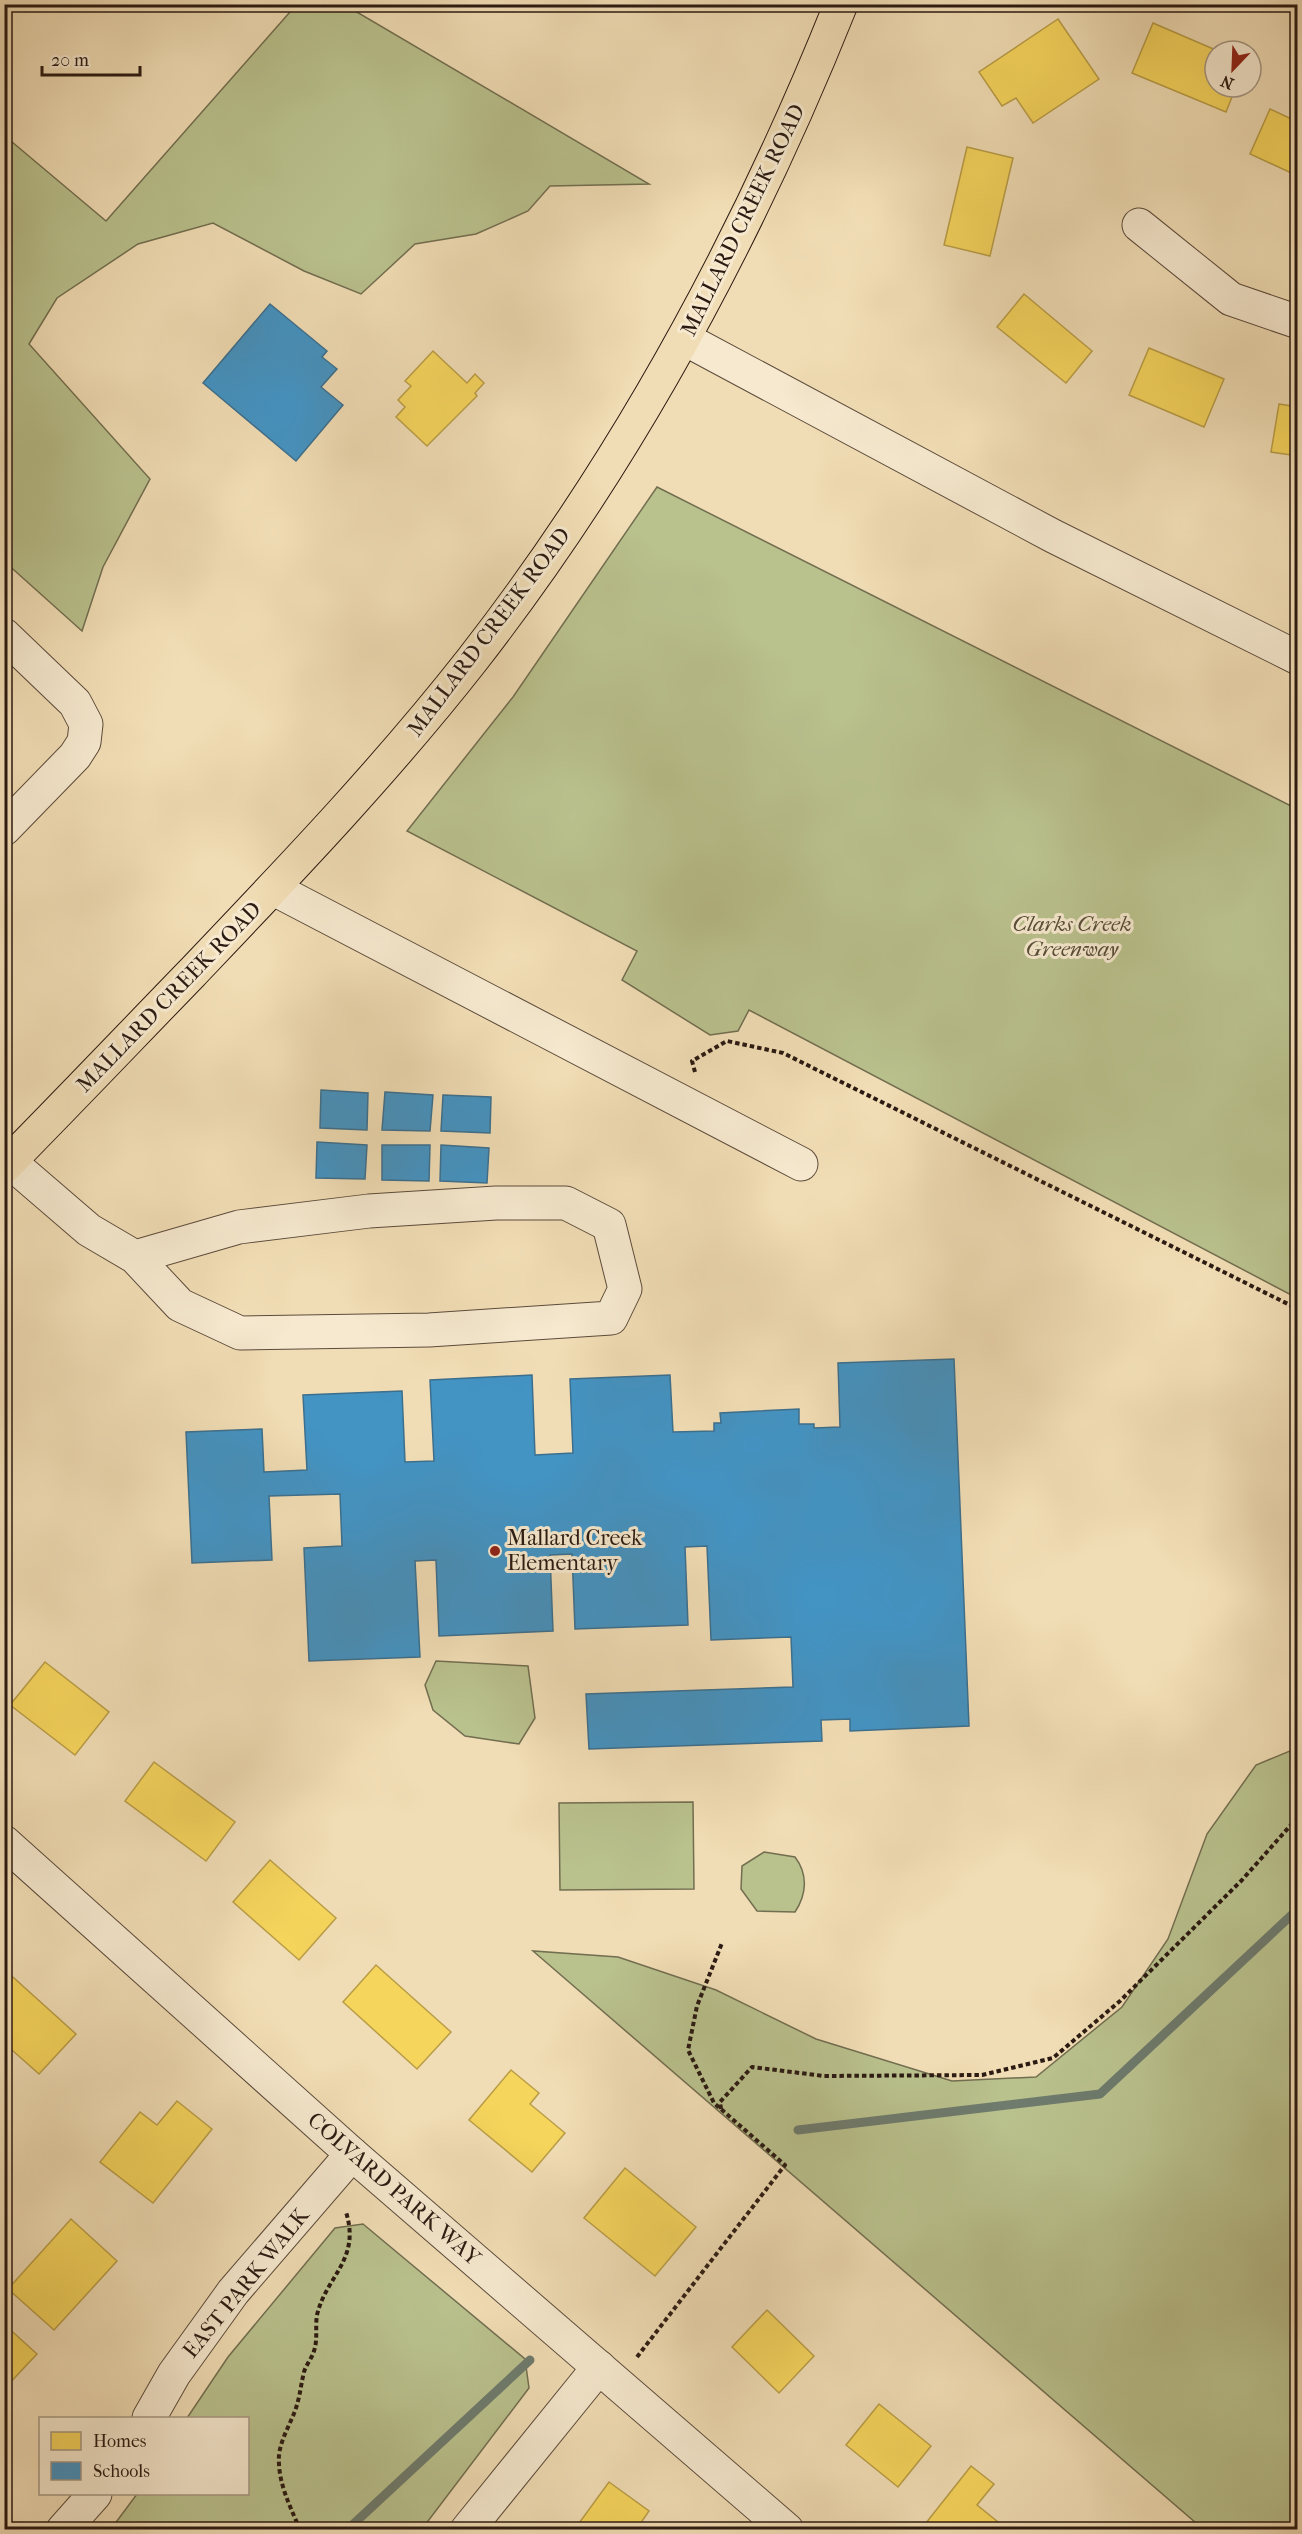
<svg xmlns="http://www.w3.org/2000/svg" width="1302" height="2534" font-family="'IM FELL French Canon',serif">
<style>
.green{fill:#b9c18d;stroke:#726e50;stroke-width:1.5}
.homes{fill:#f6d55c;stroke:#b99d46;stroke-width:1.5}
.schools{fill:#4393c3;stroke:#3c6f8e;stroke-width:1.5}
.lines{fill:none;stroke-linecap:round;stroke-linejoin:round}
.stream{stroke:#6e7b6d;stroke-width:9}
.minor-casing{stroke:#5c4b3b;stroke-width:35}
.major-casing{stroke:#2b1a12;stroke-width:35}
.path{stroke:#2b1a12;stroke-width:4;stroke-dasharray:4.5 3;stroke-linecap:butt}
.minor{stroke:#f6e9cf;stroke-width:33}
.major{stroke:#f1ddb5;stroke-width:33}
.poi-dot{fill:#8f2418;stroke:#f6e9cf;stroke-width:2}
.labels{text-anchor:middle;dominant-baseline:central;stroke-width:6;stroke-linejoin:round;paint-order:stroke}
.street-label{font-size:22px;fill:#2b1a12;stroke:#f6e9cf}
.park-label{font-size:22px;font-style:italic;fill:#564c37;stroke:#f6e9cf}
.poi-label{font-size:22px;fill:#2b1a12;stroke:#f6e9cf;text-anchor:start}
</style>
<rect width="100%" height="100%" fill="#f1ddb5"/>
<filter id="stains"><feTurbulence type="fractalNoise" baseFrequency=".00333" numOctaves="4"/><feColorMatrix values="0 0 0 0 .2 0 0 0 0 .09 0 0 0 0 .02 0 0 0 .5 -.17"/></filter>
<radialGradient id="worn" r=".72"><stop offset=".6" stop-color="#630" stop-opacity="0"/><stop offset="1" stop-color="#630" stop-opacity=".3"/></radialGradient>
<g class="green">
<path d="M297 4 345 5 649 184 550 186 528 211 476 234 415 244 361 294 304 271 213 223 138 244 57 298 29 344 150 479 103 567 82 631 5 562V136L106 221Z"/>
<path d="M657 487 1297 809V1298L749 1010 738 1031 710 1035 622 980 637 951 407 831 513 697Z"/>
<path d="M436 1661 528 1666 535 1718 519 1744 465 1736 433 1710 425 1685Z"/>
<path d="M1297 1748V2529H1203L533 1951 618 1957 716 1990 816 2039 952 2081 1036 2077 1122 2007 1168 1939 1207 1834 1256 1765Z"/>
<path d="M693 1802 694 1889 560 1890 559 1803Z"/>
<path d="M764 1852 795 1857C808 1874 807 1894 795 1912L757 1911 741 1889 742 1866Z"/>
<path d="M363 2224 525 2359 529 2388 422 2529H111L137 2494H248V2418H187L228 2357 335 2228Z"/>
</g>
<g class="homes">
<path d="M1058 19 1099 79 1033 123 1016 98 1002 106 979 72Z"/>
<path d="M1153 23 1218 51H1215V87H1236L1226 112 1132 73Z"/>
<path d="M1270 109 1298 122V176L1250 154Z"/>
<path d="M967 147 1013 158 990 256 944 245Z"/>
<path d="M1024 294 1092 351 1066 383 997 327Z"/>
<path d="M1149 348 1224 379 1204 427 1129 395Z"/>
<path d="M433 351 467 383 475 374 484 383 475 393 477 396 427 446 396 417 405 407 398 400 411 386 405 381Z"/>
<path d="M1279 404 1298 407V456L1271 452Z"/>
<path d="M45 1662 109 1712 75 1755 10 1705Z"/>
<path d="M154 1762 235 1822 206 1861 125 1801Z"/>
<path d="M270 1860 336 1918 299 1960 233 1902Z"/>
<path d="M376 1965 451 2032 417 2069 343 2002Z"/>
<path d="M4 1969 76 2034 39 2074 4 2043Z"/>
<path d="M511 2070 539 2093 530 2104 565 2133 532 2172 469 2120Z"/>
<path d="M177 2101 212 2129 153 2203 100 2162 140 2112 157 2125Z"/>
<path d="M625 2168 696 2227 655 2276 584 2218Z"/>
<path d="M71 2219 117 2261 54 2330 8 2289Z"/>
<path d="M767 2310 814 2356 779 2393 732 2347Z"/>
<path d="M4 2324 37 2354 4 2389Z"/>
<path d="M879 2404 931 2446 898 2487 846 2445Z"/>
<path d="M971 2466 994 2484 977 2505 1008 2530H924L922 2528Z"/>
<path d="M609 2482 649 2511 636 2530H574Z"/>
</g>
<g class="schools">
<path d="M270 304 327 351 322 357 337 369 321 387 343 405 296 461 203 383Z"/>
<path d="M321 1090 368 1093 367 1130 320 1128Z"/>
<path d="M385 1092 433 1095 430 1131 382 1130Z"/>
<path d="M443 1095 491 1097 490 1133 441 1131Z"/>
<path d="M317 1142 367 1145 365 1179 316 1178Z"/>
<path d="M382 1145H430L429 1181 382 1180Z"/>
<path d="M441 1145 489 1148 487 1183 440 1181Z"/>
<path d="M954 1359 969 1726 850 1731V1719L821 1720 822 1741 589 1749 586 1694 793 1687 791 1637 711 1640 707 1546 685 1547 688 1625 575 1629 572 1554 550 1555 553 1631 439 1636 436 1560 415 1561 420 1657 309 1661 304 1548 342 1546 340 1494 269 1496 272 1560 192 1563 186 1432 262 1429 264 1472 307 1470 303 1395 402 1391 405 1462 434 1461 430 1380 532 1375 535 1455 573 1453 570 1379 670 1375 673 1432 714 1431V1423H721L720 1413 799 1409V1424H814V1428L840 1427 838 1363Z"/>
</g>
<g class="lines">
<g class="stream">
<path d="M798 2130 1100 2094 1298 1909"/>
<path d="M347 2530 530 2360"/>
</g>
<g class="minor-casing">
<g id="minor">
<path d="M1139 225 1231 299 1298 322"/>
<path d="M685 339 1053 536 1298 658"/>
<path d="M4 635 75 703 86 724 84 742 75 756 4 829"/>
<path d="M274 889 801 1164"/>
<path d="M10 1162 89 1230 135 1257 180 1305 240 1333 429 1330 611 1318 625 1289 609 1225 566 1203H496L369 1211 239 1227 135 1257"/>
<path d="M4 1842 352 2154 787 2530"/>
<path d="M149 2418 174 2374 233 2292 352 2154"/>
<path d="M63 2530 95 2494"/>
<path d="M467 2530 599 2367"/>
</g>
</g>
<g class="major-casing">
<path id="major" d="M4 1167C67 1103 129 1038 191 974 288 872 385 771 472 660 628 460 747 239 841 4"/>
</g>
<g class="path">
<path d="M695 1072 692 1061 727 1041 783 1053 1298 1309"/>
<path d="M721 2109 720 2102 752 2067 824 2076 982 2075 1053 2058 1120 2001 1242 1880 1298 1817"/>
<path d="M637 2357 785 2165 714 2103 688 2050 697 2006 722 1943"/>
<path d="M300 2530C291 2508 280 2487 279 2464 277 2444 290 2426 296 2408 300 2396 301 2384 304 2372 306 2365 312 2358 314 2351 318 2339 315 2327 317 2315 326 2276 361 2260 346 2212"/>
</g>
<use href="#minor" class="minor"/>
<use href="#major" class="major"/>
</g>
<circle class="poi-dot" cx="495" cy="1551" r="6"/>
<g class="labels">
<g class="street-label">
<text transform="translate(743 220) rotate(-64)">MALLARD CREEK ROAD</text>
<text transform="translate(489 632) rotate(-53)">MALLARD CREEK ROAD</text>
<text transform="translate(169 997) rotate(-46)">MALLARD CREEK ROAD</text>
<text transform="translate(394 2189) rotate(41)">COLVARD PARK WAY</text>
<text transform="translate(246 2283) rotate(-51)">EAST PARK WALK</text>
</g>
<g class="park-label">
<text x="1072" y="924">Clarks Creek<tspan x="1072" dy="25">Greenway</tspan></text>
</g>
<g class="poi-label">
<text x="507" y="1538">Mallard Creek<tspan x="507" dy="25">Elementary</tspan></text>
</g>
</g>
<rect width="1302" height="2534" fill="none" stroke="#f1ddb5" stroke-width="24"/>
<rect x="6" y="6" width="1290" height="2522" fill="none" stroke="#2b1a12" stroke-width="3"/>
<rect x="12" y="12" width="1278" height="2510" fill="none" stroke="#2b1a12" stroke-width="1.5"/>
<rect x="39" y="2417" width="210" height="78" fill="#f6e9cf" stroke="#a59683" stroke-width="1.5"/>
<rect x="51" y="2432" width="30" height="18" fill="#f6d55c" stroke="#a59683" stroke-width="1.5"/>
<text x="93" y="2447" font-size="18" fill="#2b1a12">Homes</text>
<rect x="51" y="2462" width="30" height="18" fill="#4393c3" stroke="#a59683" stroke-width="1.5"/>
<text x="93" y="2477" font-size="18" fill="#2b1a12">Schools</text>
<g transform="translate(1233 69) rotate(203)"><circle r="28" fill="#f6e9cf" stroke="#a59683" stroke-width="1.5"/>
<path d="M0-4.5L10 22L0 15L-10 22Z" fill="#8f2418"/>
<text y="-9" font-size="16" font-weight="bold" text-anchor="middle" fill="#2b1a12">N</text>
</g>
<path d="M42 66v9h98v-9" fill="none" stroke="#2b1a12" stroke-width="3"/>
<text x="51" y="66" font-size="18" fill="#2b1a12" stroke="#f6e9cf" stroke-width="4.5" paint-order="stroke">20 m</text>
<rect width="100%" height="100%" filter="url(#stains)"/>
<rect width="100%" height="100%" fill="url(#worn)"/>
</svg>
